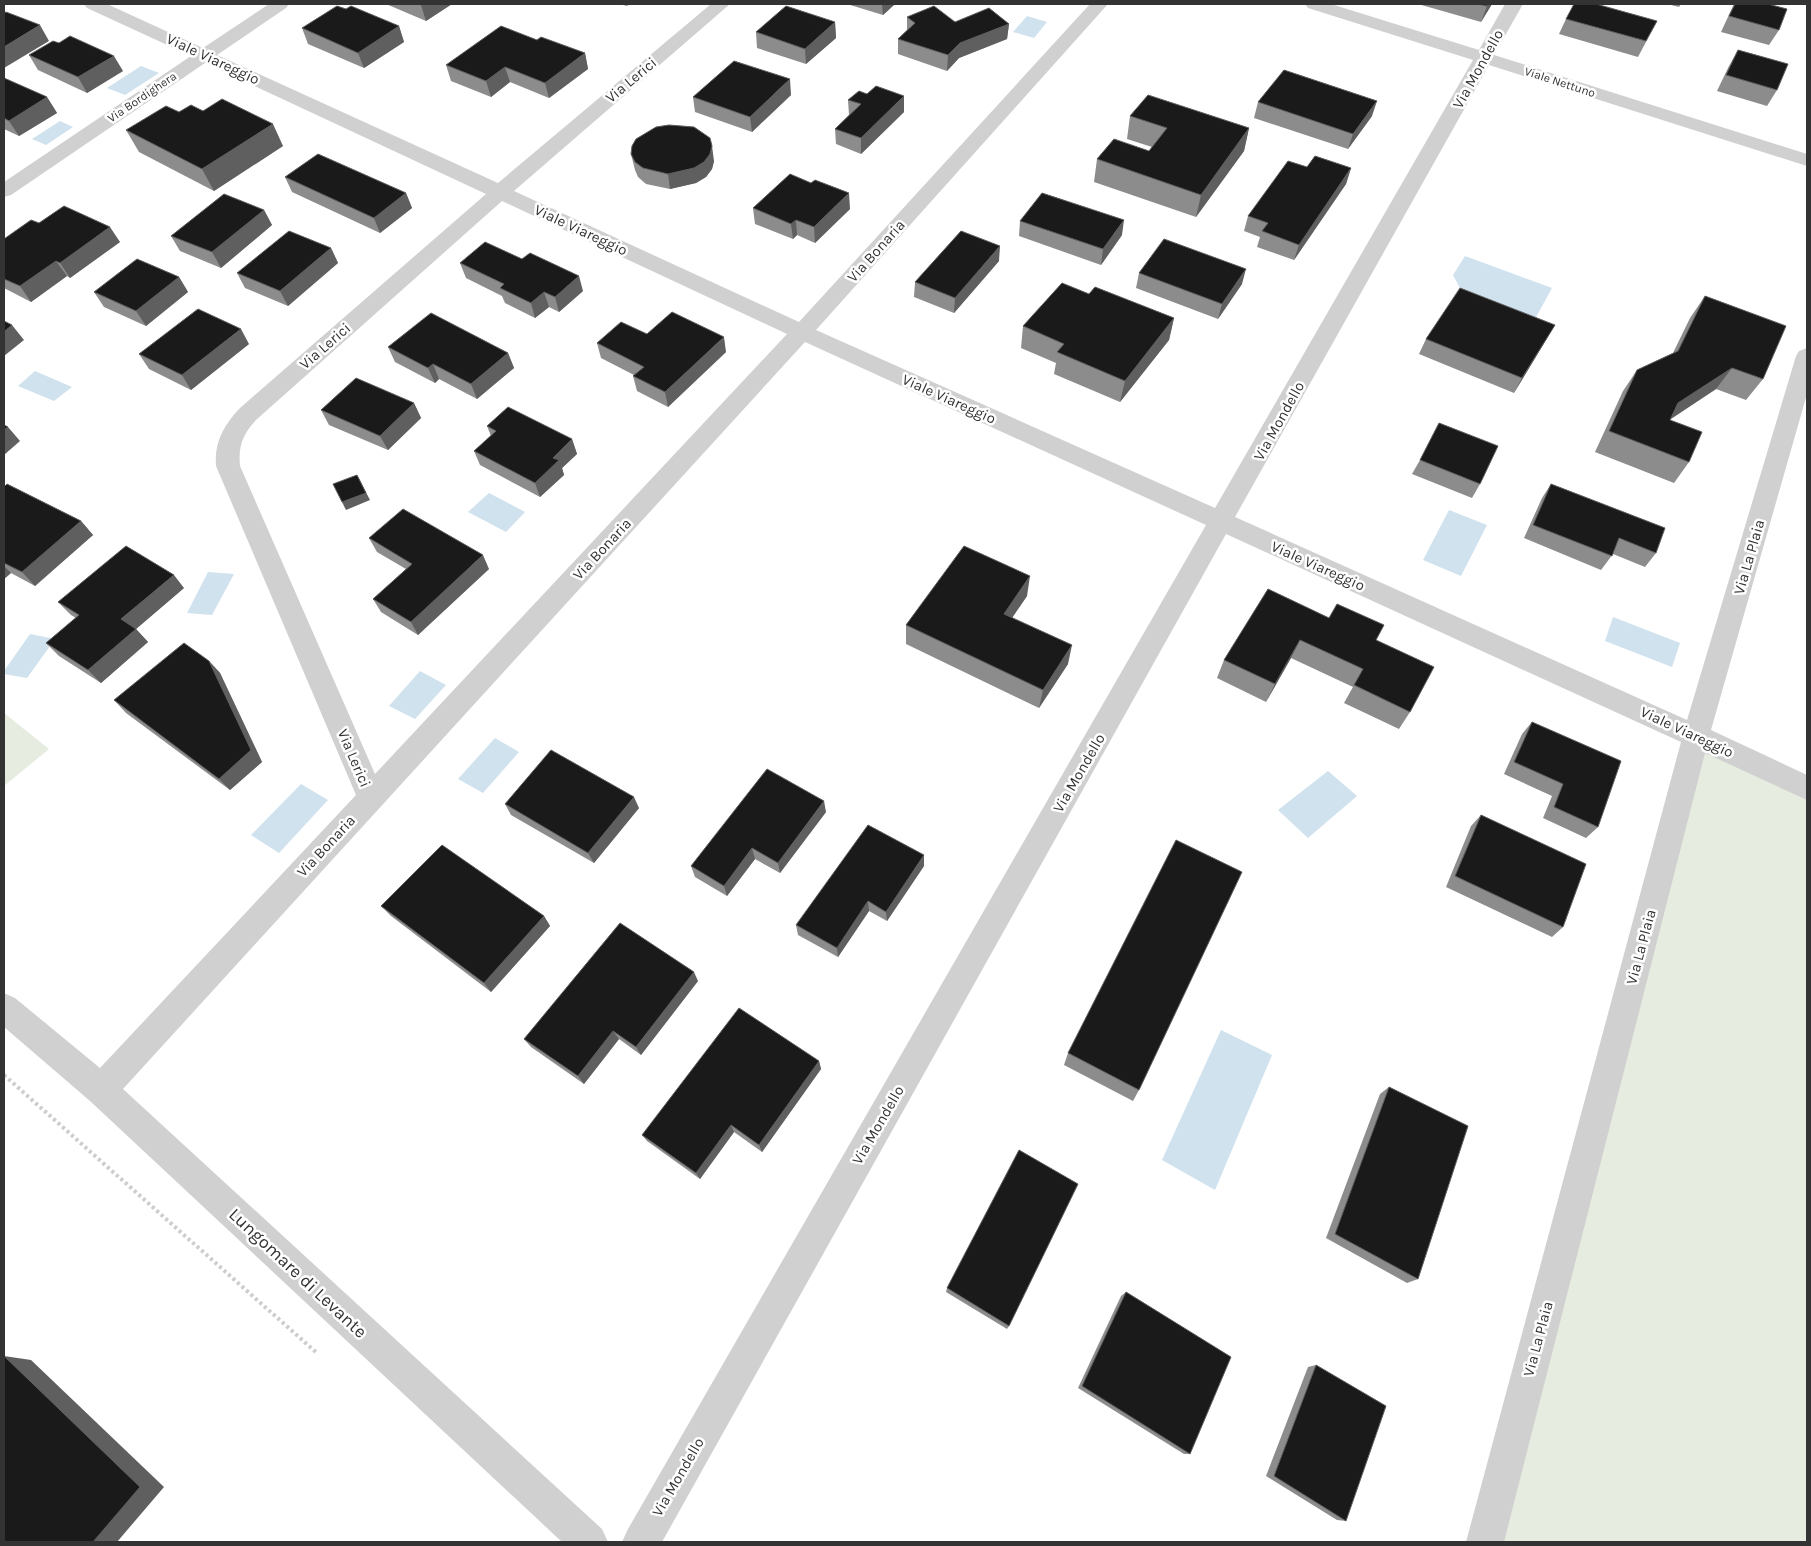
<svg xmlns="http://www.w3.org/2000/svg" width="1811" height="1546" font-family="Karla,sans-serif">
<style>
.green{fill:#e6ecdf}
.water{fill:#cfe2ee}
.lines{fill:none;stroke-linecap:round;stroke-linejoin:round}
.path{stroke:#cdcdcd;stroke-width:4;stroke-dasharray:3 3;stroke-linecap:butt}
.minor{fill:#d0d0d0;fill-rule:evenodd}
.wall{fill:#8c8c8c}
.shaded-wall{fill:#5f5f5f}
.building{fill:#1a1a1a;stroke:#5f5f5f}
.labels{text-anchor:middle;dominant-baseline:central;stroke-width:5;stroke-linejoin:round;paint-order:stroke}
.far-street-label{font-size:12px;fill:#333;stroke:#fff}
.street-label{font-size:15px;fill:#333;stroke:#fff}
.near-street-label{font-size:18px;fill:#333;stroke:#fff}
</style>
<rect width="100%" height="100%" fill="#fff"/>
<g class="green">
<path d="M4 713 49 749 4 786Z"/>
<path d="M1696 736 1807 788V1542H1485Z"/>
</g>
<g class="water">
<path d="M1027 16 1047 22 1034 38 1013 32Z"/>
<path d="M141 66 159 73 125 95 107 88Z"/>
<path d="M60 121 73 127 46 145 32 139Z"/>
<path d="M1465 256 1552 288 1535 319 1462 292 1453 275Z"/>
<path d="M35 371 72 387 54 401 18 386Z"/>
<path d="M489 493 525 512 506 532 468 512Z"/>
<path d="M1449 510 1487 525 1461 576 1423 560Z"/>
<path d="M208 572 234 574 212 615 187 613Z"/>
<path d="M1613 617 1680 643 1672 667 1605 641Z"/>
<path d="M30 634 55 639 27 678 4 674V671Z"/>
<path d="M420 671 446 685 415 719 389 706Z"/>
<path d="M495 738 519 752 483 793 458 779Z"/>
<path d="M1328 771 1357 796 1308 838 1278 810Z"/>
<path d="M301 784 328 800 279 853 251 835Z"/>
<path d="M1221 1030 1272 1055 1215 1190 1162 1160Z"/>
</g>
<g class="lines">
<path class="path" d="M4 1075 318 1354"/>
<path class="minor" d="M84 4H107L203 48 269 4H289L286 8 217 55 498 183 711 4H730L514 191 799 322 1090 4H1108L816 330 1215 508 1473 60 1308 8 1305 4H1331L1479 50 1505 4H1523L1494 55 1807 154V166L1489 65 1235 517 1687 720 1796 356 1799 351 1807 348V394L1711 730 1807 775V800L1705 753 1504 1542H1466L1681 742 1226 534 662 1542H622L628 1529 1206 525 805 342 123 1089 602 1529 608 1542H562L90 1101 4 1027V993L15 998 100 1068 356 795 216 466C214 442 224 425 240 408L486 194 205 63 11 195 4 197V182L191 56 87 8ZM502 201 787 334 375 774 240 466C238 446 243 434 256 420Z"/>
</g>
<g class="wall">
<path d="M386 4H452L426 21Z"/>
<path d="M619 4H630L627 6Z"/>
<path d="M847 4H895L883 15Z"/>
<path d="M1418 4H1492L1481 22Z"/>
<path d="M1667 4H1681L1679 7Z"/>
<path d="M1734 4H1768L1779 30 1769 45 1721 32Z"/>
<path d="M346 9 399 26 404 42 364 68 308 44 302 28Z"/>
<path d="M907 17 955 22 1009 24 1007 39 959 58 947 71 898 54V39L907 30Z"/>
<path d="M1566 19 1657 21 1638 57 1559 34Z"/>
<path d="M835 22 836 38 806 64 757 48 756 32Z"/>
<path d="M537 40 585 53 588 69 549 98 510 82 491 97 451 81 446 65Z"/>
<path d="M1738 50 1777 90 1767 106 1717 91 1729 66Z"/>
<path d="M29 55 123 71 87 93 38 70Z"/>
<path d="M4 78 47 97 57 113 19 136 4 129Z"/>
<path d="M791 95 752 132 695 112 693 97Z"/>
<path d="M848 100 904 112 861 154 836 144 835 129 849 115Z"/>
<path d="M1258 102 1372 116 1348 149 1254 118Z"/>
<path d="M203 111 283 146 214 191 139 152 126 130 179 112Z"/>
<path d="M1130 116 1249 128 1244 151 1196 217 1094 182 1097 159 1149 151 1152 147 1127 139Z"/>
<path d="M631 154 714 161 712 169 706 177 696 183 670 189 646 184 638 177 635 170Z"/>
<path d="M1307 167 1351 168 1346 184 1294 260 1257 247 1260 237 1244 231 1248 216Z"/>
<path d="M285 177 406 193 412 208 380 233 292 192Z"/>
<path d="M753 208 850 209 815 243 797 235 793 239 755 224Z"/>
<path d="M264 210 272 225 221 268 180 251 171 236Z"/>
<path d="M1020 221 1122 235 1101 265 1019 236Z"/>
<path d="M39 223 120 242 70 278 67 276 31 302 4 288V239Z"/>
<path d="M331 248 338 263 288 306 245 288 237 273Z"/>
<path d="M999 261 954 313 914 297 915 282Z"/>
<path d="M460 263 583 291 559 312 549 307 535 318 505 303 502 296 466 278Z"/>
<path d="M1139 273 1242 284 1218 319 1136 288Z"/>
<path d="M179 277 188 292 146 326 104 307 94 292Z"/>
<path d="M1089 294 1174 318 1169 340 1120 402 1054 374 1056 363 1021 348 1023 326Z"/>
<path d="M1705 296 1763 379 1746 400 1716 389 1671 419 1670 420 1689 462 1674 483 1595 452 1623 391 1637 370 1673 353 1690 318Z"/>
<path d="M1555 325 1514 393 1419 354 1426 339Z"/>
<path d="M647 334 726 352 668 407 637 391 633 376 634 375 601 358 597 343Z"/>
<path d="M249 344 191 390 149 369 139 354Z"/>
<path d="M388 347 508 353 514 368 477 399 439 379 435 383 395 362Z"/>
<path d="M414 403 421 418 388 450 329 425 321 410Z"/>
<path d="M487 426 572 439 577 454 562 468 564 475 540 497 480 465 474 451 491 436Z"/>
<path d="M1420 460 1480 484 1472 498 1412 474Z"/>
<path d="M1551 484 1656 553 1645 567 1613 554 1601 570 1524 538 1542 498Z"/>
<path d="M4 487 81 521 93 535 35 586 11 573 4 579Z"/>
<path d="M369 538 489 569 418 635 381 612 373 599 406 569 377 552Z"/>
<path d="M184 588 136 629 148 642 101 683 59 656 46 643 76 618 71 615 58 602Z"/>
<path d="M1268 589 1376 640 1410 712 1399 729 1344 703 1353 687 1291 658 1266 702 1217 678 1224 660Z"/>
<path d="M1027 596 1012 617 1068 664 1039 708 906 644V625Z"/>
<path d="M209 661 220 673 262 762 230 790 126 713 114 700Z"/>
<path d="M1532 722 1598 827 1586 838 1543 818 1552 796 1504 774 1522 734Z"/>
<path d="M505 804 639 808 594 863 511 815Z"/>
<path d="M826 812 780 873 755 859 727 896 695 877 691 866Z"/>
<path d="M1481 815 1563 927 1552 937 1446 887 1471 826Z"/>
<path d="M924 866 887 921 869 911 838 957 798 935 796 925Z"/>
<path d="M381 906 544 916 550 926 491 992 391 916Z"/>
<path d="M698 981 641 1055 619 1039 584 1084 531 1047 524 1039Z"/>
<path d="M1068 1053 1139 1090 1133 1101 1064 1065Z"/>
<path d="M819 1061 821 1069 762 1152 734 1132 700 1179 647 1141 642 1135Z"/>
<path d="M1389 1087 1418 1279 1407 1283 1326 1238 1380 1094Z"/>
<path d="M947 1288 1009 1326 1007 1329 946 1292Z"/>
<path d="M1126 1292 1190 1454H1184L1078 1388 1121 1296Z"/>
<path d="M1316 1365 1346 1521 1337 1520 1266 1476 1308 1367Z"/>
</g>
<g class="shaded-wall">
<path d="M424 4H452L426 21 421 5Z"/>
<path d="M882 4H895L883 15Z"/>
<path d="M1489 4H1492L1481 22 1487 6Z"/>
<path d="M835 22 836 38 806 64 805 49Z"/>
<path d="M1009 24 1007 39 959 58 947 71 948 55 960 43Z"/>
<path d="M40 25 49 41 4 68V47Z"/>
<path d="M399 26 404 42 364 68 358 53Z"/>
<path d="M585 53 588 69 549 98 545 83Z"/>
<path d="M114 56 123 71 87 93 78 77Z"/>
<path d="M505 67 510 82 491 97 486 81Z"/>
<path d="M790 79 791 95 752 132 750 117Z"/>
<path d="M904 96V112L861 154V138Z"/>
<path d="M47 97 57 113 19 136 9 121Z"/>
<path d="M1377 101 1372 116 1348 149 1353 134Z"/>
<path d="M273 124 283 146 214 191 202 169Z"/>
<path d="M1249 128 1244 151 1196 217 1201 195Z"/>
<path d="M712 146 714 161 712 169 706 177 696 183 670 189 668 174Z"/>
<path d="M1351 168 1346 184 1294 260 1299 245Z"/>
<path d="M406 193 412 208 380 233 374 218Z"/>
<path d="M849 193 850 209 815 243 814 227Z"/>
<path d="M264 210 272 225 221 268 212 252Z"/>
<path d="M796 220 797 235 793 239 791 224Z"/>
<path d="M1124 220 1122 235 1101 265 1103 249Z"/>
<path d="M110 227 120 242 70 278 60 263Z"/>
<path d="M1000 246 999 261 954 313 955 298Z"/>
<path d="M331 248 338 263 288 306 280 291Z"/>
<path d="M56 261 67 276 31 302 20 286Z"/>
<path d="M1246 269 1242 284 1218 319 1222 304Z"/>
<path d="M579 276 583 291 559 312 555 297Z"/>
<path d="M179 277 188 292 146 326 136 311Z"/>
<path d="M544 292 549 307 535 318 531 303Z"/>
<path d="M1174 318 1169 340 1120 402 1125 381Z"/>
<path d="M12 325 24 340 4 356V332Z"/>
<path d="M1555 325 1546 340 1514 393 1522 378Z"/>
<path d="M241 329 249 344 191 390 182 375Z"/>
<path d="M724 337 726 352 668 407 665 392Z"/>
<path d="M508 353 514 368 477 399 471 384Z"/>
<path d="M433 364 439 379 435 383 428 368Z"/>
<path d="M1732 368 1716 389 1663 424 1678 403Z"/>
<path d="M414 403 421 418 388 450 380 436Z"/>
<path d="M8 427 20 441 4 455V430Z"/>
<path d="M572 439 577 454 562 468 564 475 540 497 535 483 553 458Z"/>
<path d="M357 475 370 500 346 510 342 502Z"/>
<path d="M81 521 93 535 35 586 22 572Z"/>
<path d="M483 555 489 569 418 635 411 622Z"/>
<path d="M4 566 11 573 4 579Z"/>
<path d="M174 575 184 588 136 629 148 642 101 683 88 670 121 619Z"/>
<path d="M1030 576 1027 596 1002 633 1004 614Z"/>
<path d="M1300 640 1291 658 1266 702 1275 684Z"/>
<path d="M1072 645 1068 664 1039 708 1043 690Z"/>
<path d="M209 661 220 673 262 762 230 790 219 779Z"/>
<path d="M634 797 639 808 594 863 588 853Z"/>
<path d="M824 801 826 812 780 873 778 863Z"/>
<path d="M752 848 755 859 727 896 724 886Z"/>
<path d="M924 855V866L887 921 886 912Z"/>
<path d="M868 901 869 911 838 957 837 948Z"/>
<path d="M544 916 550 926 491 992 484 983Z"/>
<path d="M694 972 698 981 641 1055 636 1047Z"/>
<path d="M613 1031 619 1039 584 1084 578 1076Z"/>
<path d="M819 1061 821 1069 762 1152 759 1145Z"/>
<path d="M731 1125 734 1132 700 1179 696 1173Z"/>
<path d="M4 1356 31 1360 164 1487 117 1542H93Z"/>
</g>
<g class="building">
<path d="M1478 4H1489L1487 6Z"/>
<path d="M1574 4H1596L1657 21 1646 41 1566 19Z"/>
<path d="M1735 4H1768L1787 9 1779 30 1729 16Z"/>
<path d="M337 6 346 9 351 6 399 26 358 53 302 28Z"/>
<path d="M786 6 835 22 805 49 756 32Z"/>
<path d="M934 6 955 22 989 8 1009 24 960 43 948 55 898 39 915 23 907 17Z"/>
<path d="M6 12 40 25 4 47V13Z"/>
<path d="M501 26 537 40 541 37 585 53 545 83 505 67 486 81 446 65Z"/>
<path d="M70 36 114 56 78 77 29 55 53 41 59 43Z"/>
<path d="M1738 50 1788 64 1777 90 1726 75Z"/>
<path d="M734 61 790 79 750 117 693 97Z"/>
<path d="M1284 70 1377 101 1353 134 1258 102Z"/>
<path d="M4 78 47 97 9 121 4 118Z"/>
<path d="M876 86 904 96 861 138 835 129 861 104 848 100 859 91 867 94Z"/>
<path d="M1148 95 1249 128 1201 195 1097 159 1114 139 1149 151 1167 128 1130 116Z"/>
<path d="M222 99 273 124 202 169 126 130 166 106 179 112 191 105 203 111Z"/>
<path d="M669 125 694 127 710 138 712 146 710 154 704 162 694 168 668 174 643 168 635 162 631 154 632 146 636 139 656 127Z"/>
<path d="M318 154 406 193 374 218 285 177Z"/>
<path d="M1315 156 1351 168 1299 245 1262 231 1268 223 1248 216 1288 161 1307 167Z"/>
<path d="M790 174 811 183 815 180 849 193 814 227 796 220 791 224 753 208Z"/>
<path d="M1042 193 1124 220 1103 249 1020 221Z"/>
<path d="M224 194 264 210 212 252 171 236Z"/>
<path d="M64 206 110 227 60 263 56 261 20 286 4 279V239L31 220 39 223Z"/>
<path d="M289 231 331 248 280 291 237 273Z"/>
<path d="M961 231 1000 246 955 298 915 282Z"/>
<path d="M1164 239 1246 269 1222 304 1139 273Z"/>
<path d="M485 242 522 259 530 253 579 276 555 297 544 292 531 303 500 288 504 284 460 263Z"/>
<path d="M137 259 179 277 136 311 94 292Z"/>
<path d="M1062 283 1089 294 1095 287 1174 318 1125 381 1057 352 1064 344 1023 326Z"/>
<path d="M1460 288 1555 325 1522 378 1426 339Z"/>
<path d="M1705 296 1786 326 1763 379 1732 368 1678 403 1670 420 1702 432 1689 462 1609 431 1637 370 1678 351Z"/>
<path d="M198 309 241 329 182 375 139 354Z"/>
<path d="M672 312 724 337 665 392 633 376 644 367 597 343 621 322 647 334Z"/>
<path d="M431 313 508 353 471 384 433 364 428 368 388 347Z"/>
<path d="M4 321 12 325 4 332Z"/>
<path d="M356 378 414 403 380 436 321 410Z"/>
<path d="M508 407 572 439 553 458 559 460 535 483 474 451 496 431 487 426Z"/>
<path d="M1439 423 1498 446 1480 484 1420 460Z"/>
<path d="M4 425 8 427 4 430Z"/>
<path d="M357 475 366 493 342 502 333 484Z"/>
<path d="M7 484 81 521 22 572 4 563V487Z"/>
<path d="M1551 484 1665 528 1656 553 1619 538 1612 556 1533 525Z"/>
<path d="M403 509 483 555 411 622 373 599 412 564 369 538Z"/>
<path d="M126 546 174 575 121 619 136 629 88 670 46 643 79 615 58 602Z"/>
<path d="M964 546 1030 576 1004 614 1072 645 1043 690 906 625Z"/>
<path d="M1268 589 1329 618 1337 604 1384 625 1376 640 1434 667 1410 712 1354 685 1363 669 1300 640 1275 684 1224 660Z"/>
<path d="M184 643 209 661 251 750 219 779 114 700Z"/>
<path d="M1532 722 1621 761 1598 827 1554 807 1563 784 1514 762Z"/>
<path d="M551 750 634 797 588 853 505 804Z"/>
<path d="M767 769 824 801 778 863 752 848 724 886 691 866Z"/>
<path d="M1481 815 1586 864 1563 927 1455 876Z"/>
<path d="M868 825 924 855 886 912 868 901 837 948 796 925Z"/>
<path d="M1176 840 1242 872 1139 1090 1068 1053Z"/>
<path d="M442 845 544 916 484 983 381 906Z"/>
<path d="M620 923 694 972 636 1047 613 1031 578 1076 524 1039Z"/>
<path d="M739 1008 819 1061 759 1145 731 1125 696 1173 642 1135Z"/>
<path d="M1389 1087 1468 1126 1418 1279 1335 1234Z"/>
<path d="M1019 1150 1078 1184 1009 1326 947 1288Z"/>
<path d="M1126 1292 1231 1357 1190 1454 1082 1386Z"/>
<path d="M4 1356 140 1487 93 1542H4Z"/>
<path d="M1316 1365 1386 1406 1346 1521 1274 1476Z"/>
</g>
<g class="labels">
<g class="far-street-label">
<text transform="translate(1560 82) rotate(18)">Viale Nettuno</text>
<text transform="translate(142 97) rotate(-34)">Via Bordighera</text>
</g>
<g class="street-label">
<text transform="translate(213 59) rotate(25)">Viale Viareggio</text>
<text transform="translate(1478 69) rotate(-61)">Via Mondello</text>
<text transform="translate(631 80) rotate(-40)">Via Lerici</text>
<text transform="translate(581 230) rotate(25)">Viale Viareggio</text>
<text transform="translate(876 251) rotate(-48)">Via Bonaria</text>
<text transform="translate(325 346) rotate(-41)">Via Lerici</text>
<text transform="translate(949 399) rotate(24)">Viale Viareggio</text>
<text transform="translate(1279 421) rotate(-61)">Via Mondello</text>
<text transform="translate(602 549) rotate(-47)">Via Bonaria</text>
<text transform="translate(1749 557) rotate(-74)">Via La Plaia</text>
<text transform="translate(1318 566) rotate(24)">Viale Viareggio</text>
<text transform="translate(1687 732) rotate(25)">Viale Viareggio</text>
<text transform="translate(354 758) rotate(67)">Via Lerici</text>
<text transform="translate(1079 773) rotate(-60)">Via Mondello</text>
<text transform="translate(326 846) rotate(-47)">Via Bonaria</text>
<text transform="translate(1641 947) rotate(-75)">Via La Plaia</text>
<text transform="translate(878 1125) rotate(-60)">Via Mondello</text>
<text transform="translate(1538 1339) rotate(-75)">Via La Plaia</text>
<text transform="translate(678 1477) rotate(-60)">Via Mondello</text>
</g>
<g class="near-street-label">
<text transform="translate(298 1273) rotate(43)">Lungomare di Levante</text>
</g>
</g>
<rect width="1811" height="1546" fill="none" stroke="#333333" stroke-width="10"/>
</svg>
